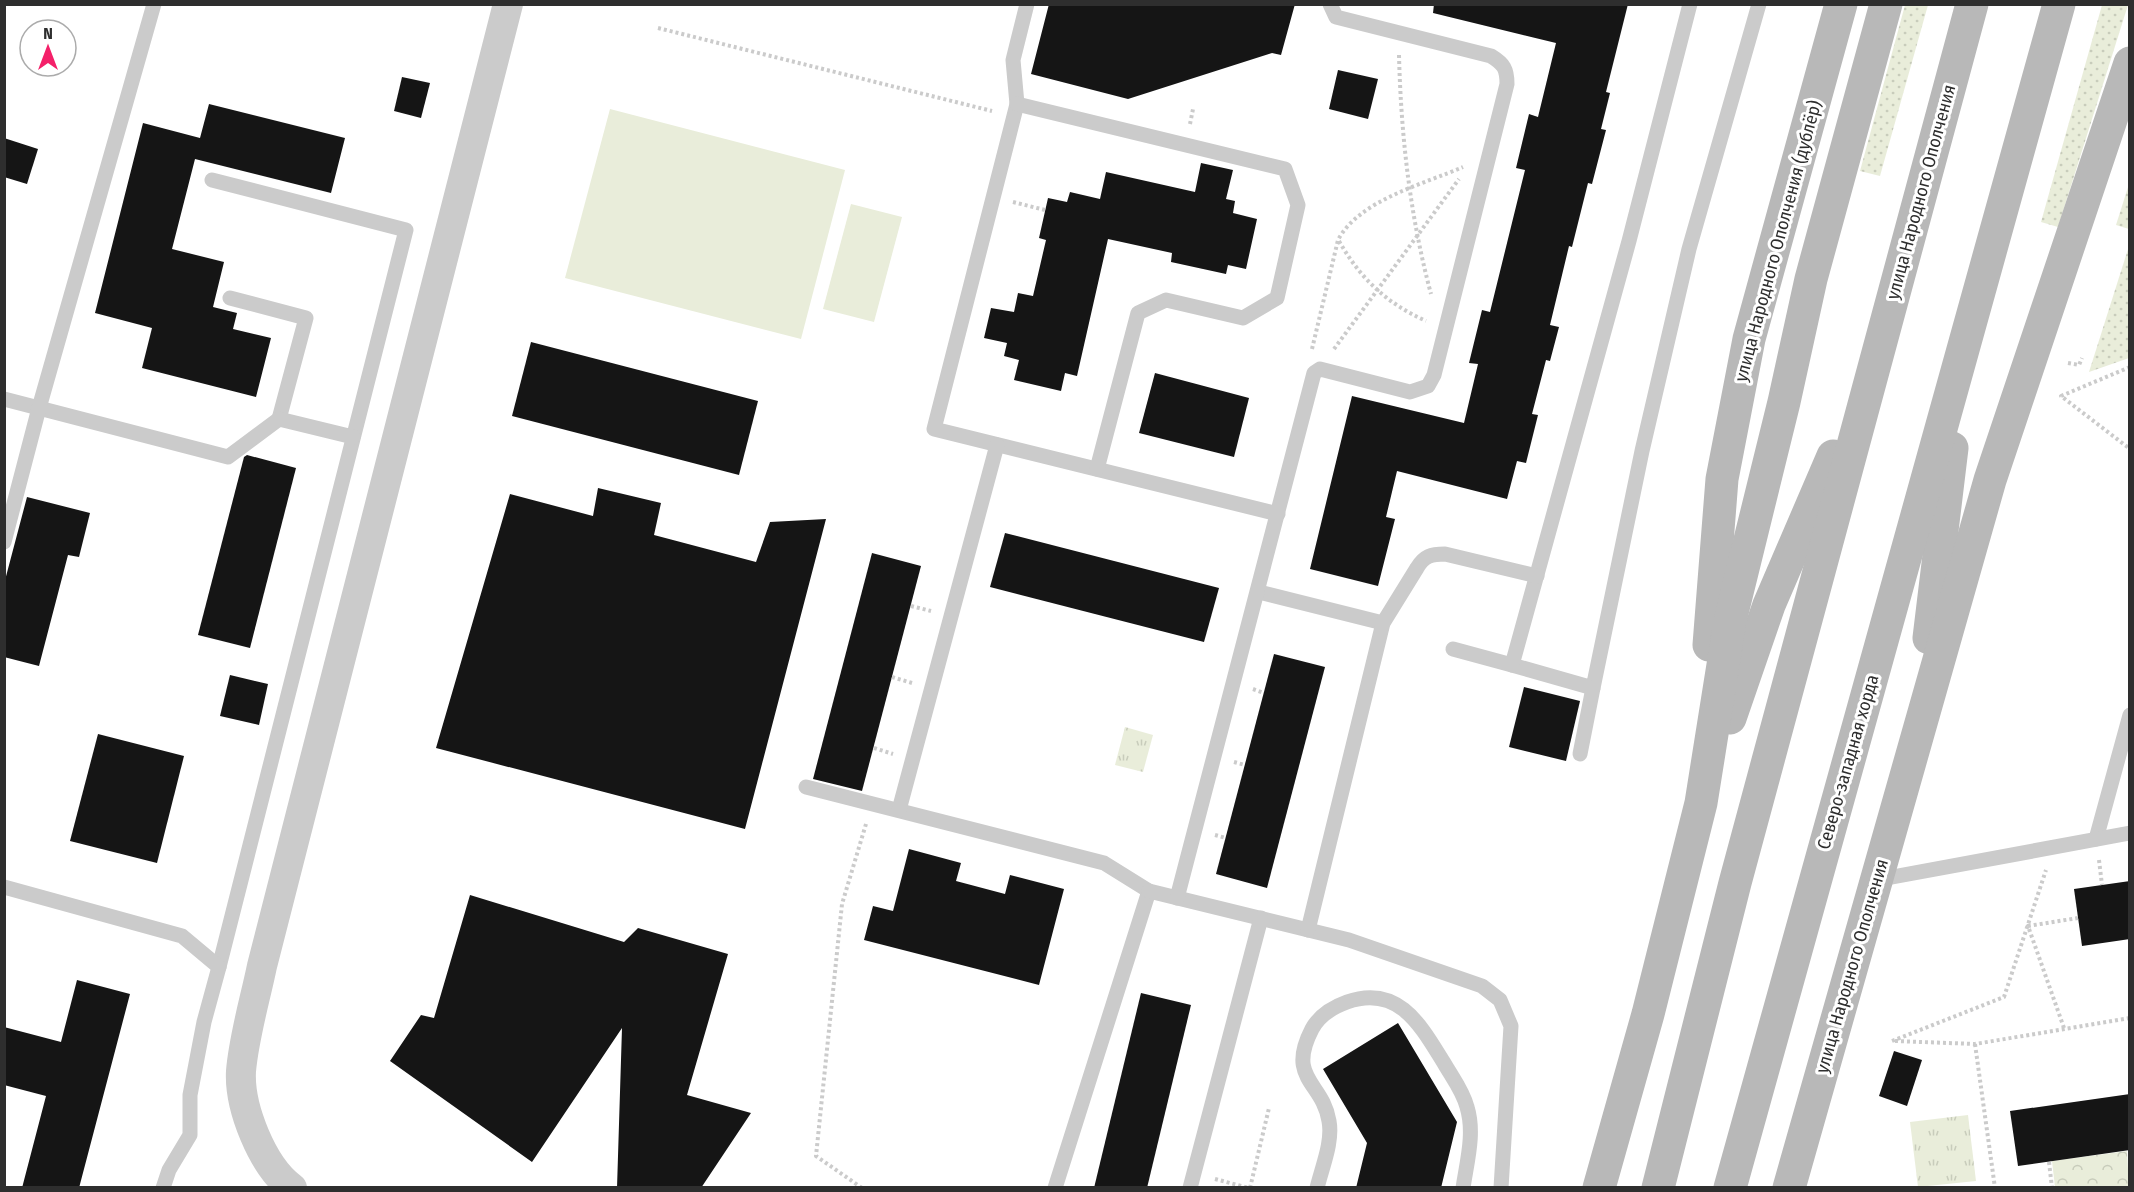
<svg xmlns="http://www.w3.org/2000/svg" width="2134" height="1192" font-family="'Fira Sans Condensed',sans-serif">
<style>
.grass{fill:url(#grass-dots)}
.forest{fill:url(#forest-crowns)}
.park{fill:url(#park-tufts)}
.pitch{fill:#e9edda}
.building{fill:#151515}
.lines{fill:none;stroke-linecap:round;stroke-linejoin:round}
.path{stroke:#cbcbcb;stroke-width:4;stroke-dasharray:3 3;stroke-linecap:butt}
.service{stroke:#cbcbcb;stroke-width:15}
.minor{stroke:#cbcbcb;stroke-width:30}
.secondary{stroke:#b8b8b8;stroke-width:33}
.labels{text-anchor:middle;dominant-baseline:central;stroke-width:6;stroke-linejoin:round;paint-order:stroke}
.street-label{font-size:18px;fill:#2e2e2e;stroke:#fff}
</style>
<defs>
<pattern id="grass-dots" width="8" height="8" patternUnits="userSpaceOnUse" patternTransform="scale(1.5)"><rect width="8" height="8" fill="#e9edda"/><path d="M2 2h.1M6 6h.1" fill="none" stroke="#c8ccbb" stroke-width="1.8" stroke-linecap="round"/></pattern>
<pattern id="forest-crowns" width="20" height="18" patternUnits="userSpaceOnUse" patternTransform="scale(1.5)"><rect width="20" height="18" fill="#e9edda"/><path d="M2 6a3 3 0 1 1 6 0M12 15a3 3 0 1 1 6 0" fill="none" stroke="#c8ccbb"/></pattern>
<pattern id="park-tufts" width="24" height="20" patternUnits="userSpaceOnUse" patternTransform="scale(1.5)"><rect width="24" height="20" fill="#e9edda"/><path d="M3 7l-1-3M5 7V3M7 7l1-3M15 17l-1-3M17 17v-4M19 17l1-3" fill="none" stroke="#c8ccbb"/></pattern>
</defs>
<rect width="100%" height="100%" fill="#fff"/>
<g class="grass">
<path d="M1905 5H1928L1880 176 1860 171Z"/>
<path d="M2102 5H2128L2058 227 2041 222Z"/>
<path d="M2129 184V229L2116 225Z"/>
<path d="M2129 246V358L2089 372Z"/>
</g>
<path class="forest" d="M2127 1151 2129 1187H2055L2052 1161Z"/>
<g class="park">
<path d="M1125 727 1153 735 1143 772 1115 765Z"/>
<path d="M1968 1115 1976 1181 1918 1187 1910 1122Z"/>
</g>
<g class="pitch">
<path d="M610 109 845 170 801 339 565 278Z"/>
<path d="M851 204 902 217 874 322 823 309Z"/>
</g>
<g class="building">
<path d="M1049 4H1295L1281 55 1272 53 1128 99 1031 74Z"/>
<path d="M1434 4H1628L1606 92 1610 93 1601 129 1606 130 1592 184 1588 183 1572 247 1569 246 1550 325 1559 327 1550 361 1546 360 1532 414 1538 415 1526 463 1517 461 1507 499 1397 471 1386 517 1395 519 1378 586 1310 569 1352 396 1464 423 1478 364 1469 363 1482 310 1490 312 1525 170 1516 168 1529 114 1538 117 1556 43 1433 13Z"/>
<path d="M1338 70 1378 79 1368 119 1329 109Z"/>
<path d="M402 77 430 83 421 118 394 111Z"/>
<path d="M209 104 345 138 331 193 195 159 172 249 224 262 213 307 237 313 233 329 271 338 256 397 142 368 152 328 95 313 143 123 200 138Z"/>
<path d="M4 138 38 149 27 184 4 177Z"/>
<path d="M1201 163 1233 170 1226 199 1235 201 1233 213 1257 219 1246 269 1228 265 1226 274 1171 262 1172 253 1108 239 1077 376 1065 373 1061 391 1014 380 1019 360 1004 356 1007 343 984 338 991 308 1014 312 1018 293 1033 296 1046 240 1039 238 1048 198 1067 202 1070 192 1100 199 1106 172 1195 192Z"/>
<path d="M531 342 758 401 739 475 512 416Z"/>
<path d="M1155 373 1249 398 1234 457 1139 433Z"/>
<path d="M247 455 296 468 250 648 198 635 244 457Z"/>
<path d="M598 488 661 503 654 535 756 562 770 522 826 519 745 829 436 748 510 494 593 516Z"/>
<path d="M27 497 90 513 79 557 68 555 39 666 4 657V584Z"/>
<path d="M1005 533 1219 588 1204 642 990 587Z"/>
<path d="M872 553 921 566 862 791 813 779Z"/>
<path d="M1274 654 1325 667 1267 888 1216 874Z"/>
<path d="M230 675 268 684 259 725 220 716Z"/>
<path d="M1524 687 1580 701 1566 761 1509 747Z"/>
<path d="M98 734 184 756 157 863 70 841Z"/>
<path d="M909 849 961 863 956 881 1005 894 1010 875 1064 889 1039 985 864 940 873 906 893 911Z"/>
<path d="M2130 881V939L2082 946 2074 889Z"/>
<path d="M470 895 624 942 638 928 728 954 687 1095 751 1113 701 1188H617L622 1028 532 1162 390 1061 421 1015 434 1018Z"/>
<path d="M77 980 130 994 79 1188H22L46 1096 4 1085V1027L61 1042Z"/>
<path d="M1141 993 1191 1005 1147 1188H1094Z"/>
<path d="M1398 1023 1457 1122 1441 1188H1356L1367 1143 1323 1069Z"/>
<path d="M1894 1051 1922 1060 1907 1106 1879 1096Z"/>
<path d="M2130 1094V1150L2018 1166 2010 1111Z"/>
</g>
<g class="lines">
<g class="path">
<path d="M658 28 992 111"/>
<path d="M1399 55C1401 136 1410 216 1431 294"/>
<path d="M1190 124 1193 109"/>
<path d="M1013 202 1045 210"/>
<path d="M1339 241C1360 278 1386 303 1426 321"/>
<path d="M1312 349 1338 240C1359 200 1424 184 1463 167"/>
<path d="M1334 349 1459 179"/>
<path d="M2068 363 2079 365 2082 358"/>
<path d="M2130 367 2061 396 2130 449"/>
<path d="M911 606 931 611"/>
<path d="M892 677 912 683"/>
<path d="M1253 689 1264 693"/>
<path d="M874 748 893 754"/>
<path d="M1234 762 1245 765"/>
<path d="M1215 835 1226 838"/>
<path d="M2099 860 2102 885"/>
<path d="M2064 1028 2028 926 2078 918"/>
<path d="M1892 1041 2004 997 2046 870"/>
<path d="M1895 1041 1975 1044 2130 1018"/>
<path d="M1975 1044 1995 1188"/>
<path d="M2049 1162 2052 1188"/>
<path d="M1215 1179 1249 1188"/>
<path d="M862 1188 816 1156 842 904 866 824"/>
<path d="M1250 1188 1269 1108"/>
</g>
<g class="service">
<path d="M1027 4 1013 60 1017 104 934 429 1278 514"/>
<path d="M1690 4 1629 241 1512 665 1593 688 1642 451 1689 249 1759 4"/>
<path d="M1017 104 1285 169 1298 205 1277 298 1243 318 1166 300 1138 313 1097 469"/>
<path d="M212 180 406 230 219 967"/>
<path d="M230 298 306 318 279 419"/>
<path d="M4 399 228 457 279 419 353 437"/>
<path d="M4 542 39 408 154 4"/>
<path d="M1259 592 1383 623"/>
<path d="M1453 649 1512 665"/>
<path d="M1580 754 1593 688"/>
<path d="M806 787 1104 863 1149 891 1055 1188"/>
<path d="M899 810 997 445"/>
<path d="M2096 839 2130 715"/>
<path d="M1876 880 2130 833"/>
<path d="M4 887 182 936 219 967 204 1022 190 1095V1135L169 1170 163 1188"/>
<path d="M1149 891 1349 940 1482 986 1500 1000 1511 1026 1501 1188"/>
<path d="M1177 898 1314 373 1320 369 1410 392 1428 386 1434 375 1507 84C1507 69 1504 64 1491 56L1336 17 1330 4"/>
<path d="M1308 930 1383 623 1417 568C1424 556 1431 554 1445 554L1537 576"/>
<path d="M1190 1188 1261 918"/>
<path d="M1317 1188C1322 1167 1333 1142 1329 1121 1323 1082 1286 1079 1312 1029 1319 1016 1333 1007 1347 1002 1399 984 1421 1026 1444 1063 1452 1077 1463 1091 1467 1107 1475 1133 1467 1161 1463 1188"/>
</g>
<path class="minor" d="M292 1188C262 1166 239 1107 241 1071 244 1036 255 1000 262 966L508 4"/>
<g class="secondary">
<path d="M1929 638 1952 448"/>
<path d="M1709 645 1722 479 1749 339 1841 4"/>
<path d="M1730 718 1769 605 1833 456"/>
<path d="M1599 1188 1648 1014 1701 803 1730 621 1784 402 1811 279 1886 4"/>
<path d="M1658 1188 1735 883 1972 4"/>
<path d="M1730 1188 2059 4"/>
<path d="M1789 1188 1990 480 2130 63"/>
</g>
</g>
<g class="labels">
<g class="street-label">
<text transform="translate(1921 192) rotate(-75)">улица Народного Ополчения</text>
<text transform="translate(1778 241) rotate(-75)">улица Народного Ополчения (дублёр)</text>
<text transform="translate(1848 762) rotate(-74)">Северо-западная хорда</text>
<text transform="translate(1852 966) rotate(-74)">улица Народного Ополчения</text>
</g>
</g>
<rect width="2134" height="1192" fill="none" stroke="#2e2e2e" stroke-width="12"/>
<g transform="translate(48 48)"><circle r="28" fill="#ffffff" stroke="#ababab" stroke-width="1.5"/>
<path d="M0-4.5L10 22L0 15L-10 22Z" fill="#f42069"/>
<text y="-9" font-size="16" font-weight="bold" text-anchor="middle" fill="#2e2e2e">N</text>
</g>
</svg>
